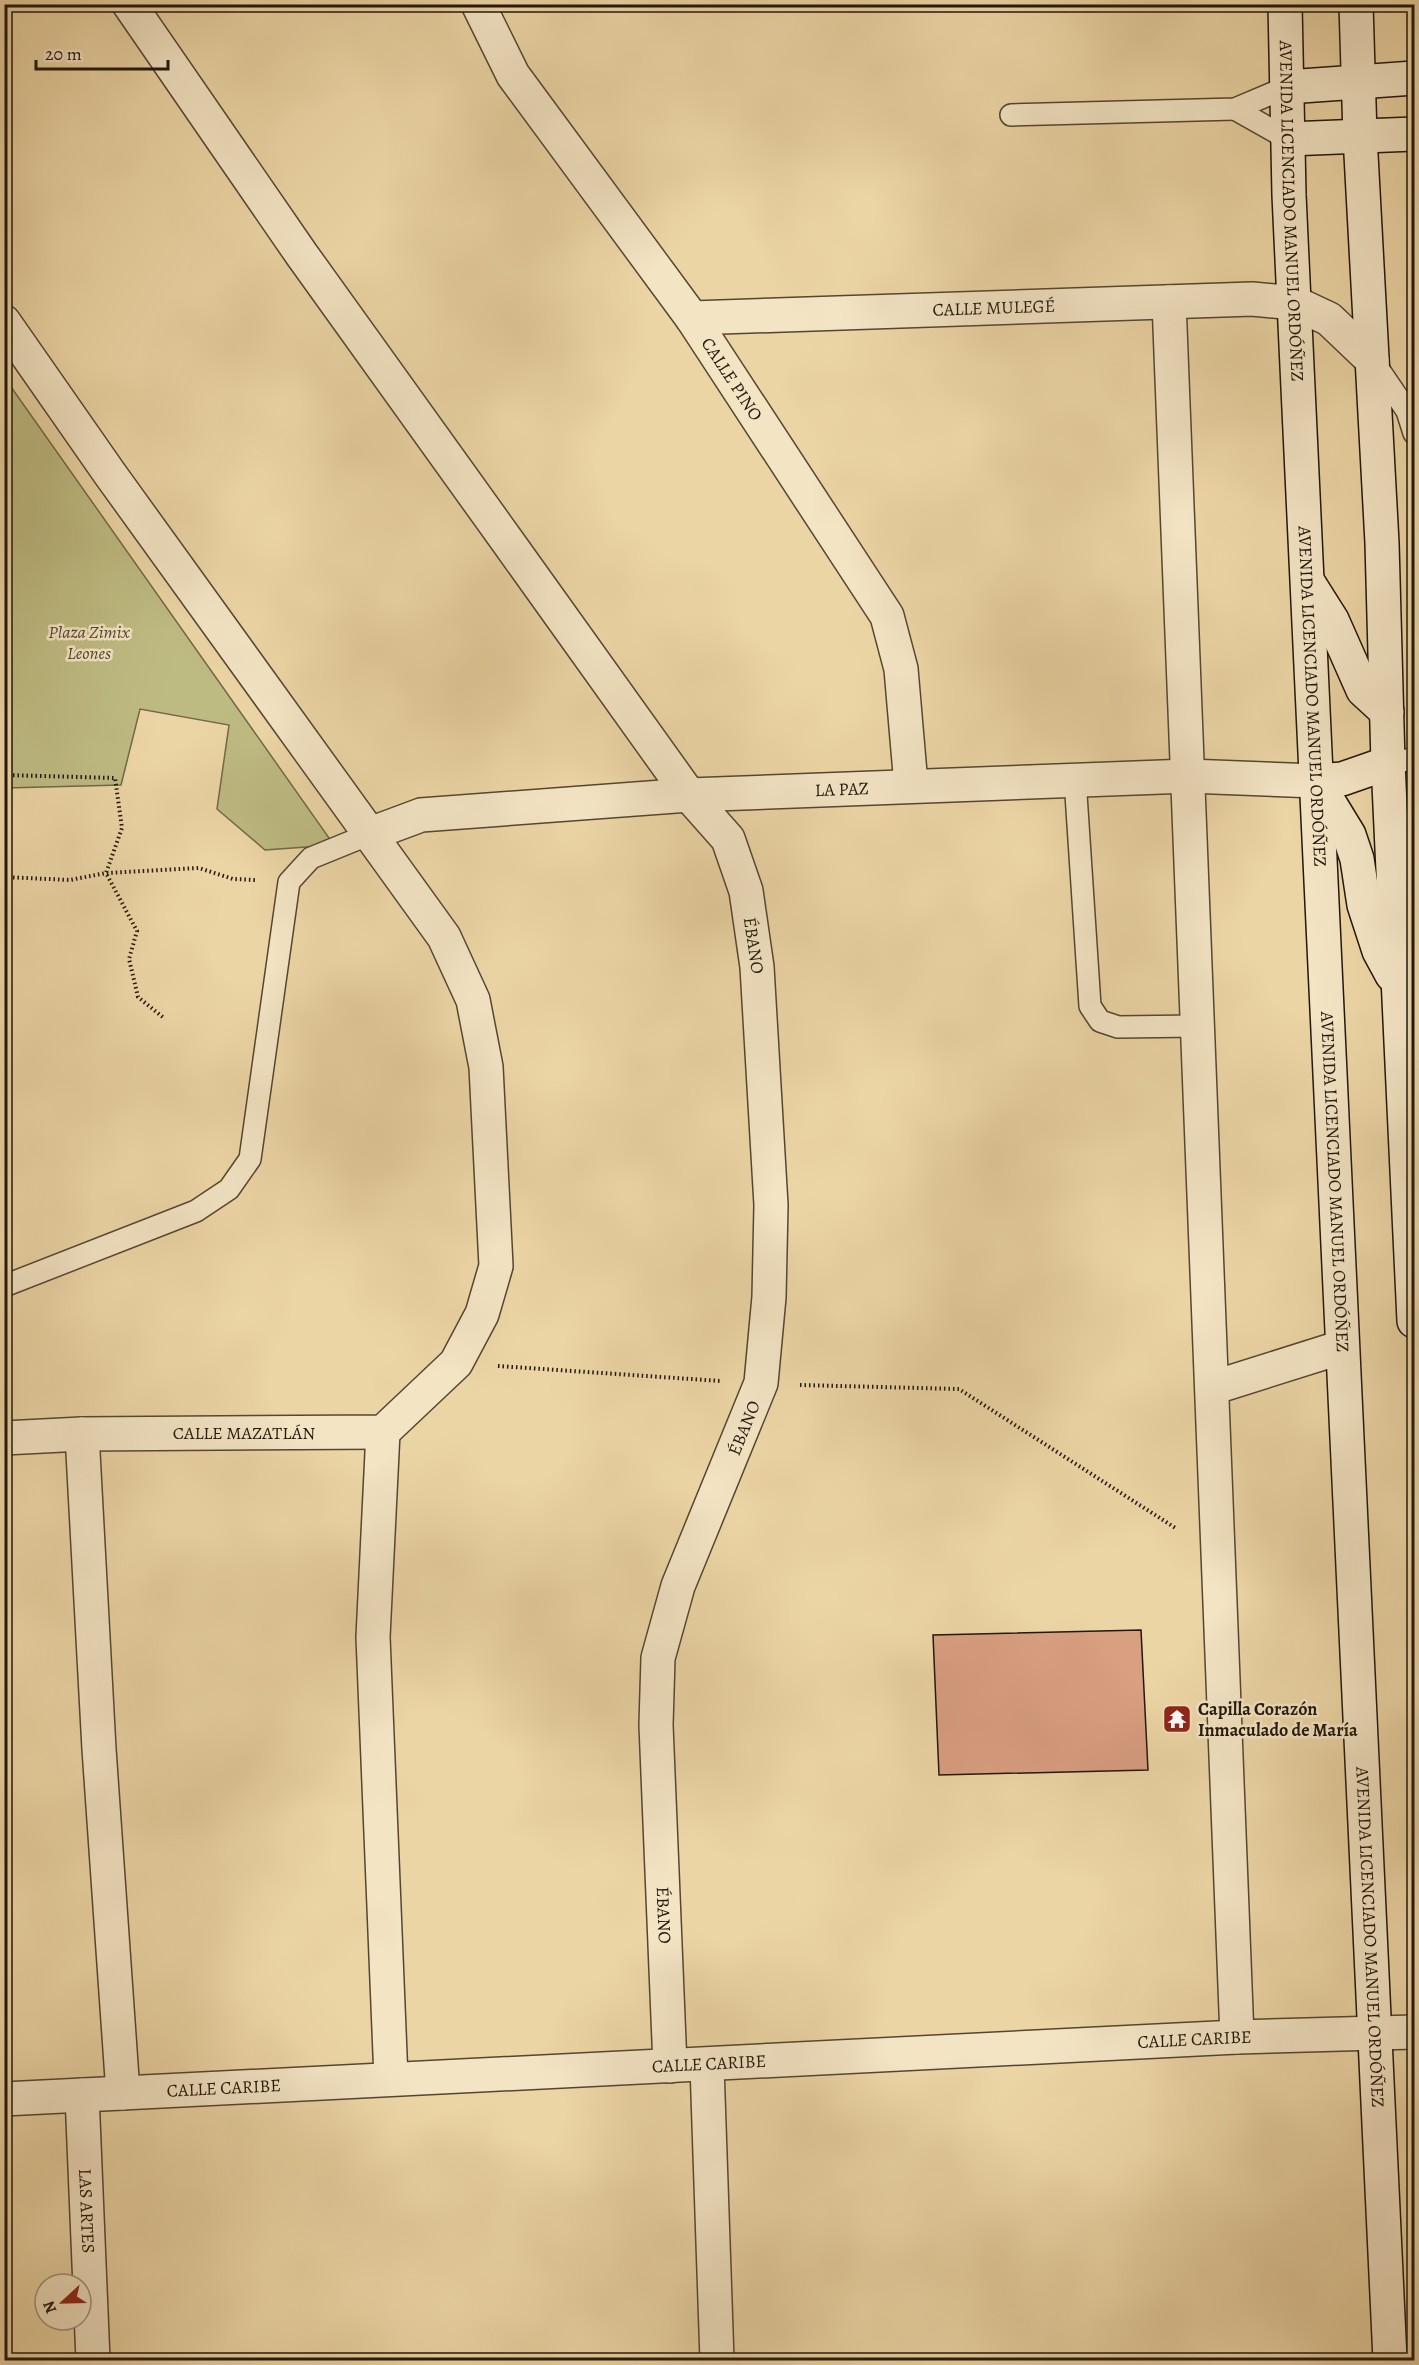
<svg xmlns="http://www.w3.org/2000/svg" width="1419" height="2365" font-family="Alegreya,serif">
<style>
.green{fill:#bebb82;stroke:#706948;stroke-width:1.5}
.building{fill:#d99f81;stroke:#21170d;stroke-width:1.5}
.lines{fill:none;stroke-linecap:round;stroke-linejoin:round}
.lane-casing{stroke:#544633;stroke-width:24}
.street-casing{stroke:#544633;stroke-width:36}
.secondary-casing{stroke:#21170d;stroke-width:36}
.path{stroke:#21170d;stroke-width:4;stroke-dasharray:1.5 3;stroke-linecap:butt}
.lane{stroke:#f3e4c4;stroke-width:21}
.street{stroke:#f3e4c4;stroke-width:33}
.secondary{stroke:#f3e4c4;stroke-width:33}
.labels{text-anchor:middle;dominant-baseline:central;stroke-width:5;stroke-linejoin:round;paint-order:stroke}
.street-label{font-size:18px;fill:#21170d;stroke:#f3e4c4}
.park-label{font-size:18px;font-style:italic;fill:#504830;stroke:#f3e4c4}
.poi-label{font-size:18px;font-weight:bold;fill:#21170d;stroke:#f3e4c4;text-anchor:start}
</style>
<rect width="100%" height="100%" fill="#ecd5a5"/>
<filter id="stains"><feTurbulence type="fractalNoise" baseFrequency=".00333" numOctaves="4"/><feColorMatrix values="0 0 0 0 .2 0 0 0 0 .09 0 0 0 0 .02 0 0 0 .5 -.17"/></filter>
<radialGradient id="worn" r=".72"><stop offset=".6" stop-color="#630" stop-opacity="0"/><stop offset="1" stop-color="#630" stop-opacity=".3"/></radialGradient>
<path class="green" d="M4 377 334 845 265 850 217 809 229 725 140 709 121 785 5 788Z"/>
<path class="building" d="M1141 1630 1148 1770 939 1775 933 1635Z"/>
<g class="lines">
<g class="lane-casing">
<g id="lane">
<path d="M1235 109 1288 139"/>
<path d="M1011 115 1235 109 1287 87"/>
<path d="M1375 364 1407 411 1414 433"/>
<path d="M1388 763 1414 759"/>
<path d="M1075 779 1090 1006 1100 1021 1118 1027 1197 1026"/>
<path d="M4 1286 196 1211 229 1189 250 1159 289 882 311 858 370 834"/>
</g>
</g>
<g class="street-casing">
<g id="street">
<path id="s1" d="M129 4 302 255 508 542 689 795 728 839 746 891 757 967 771 1205 769 1297 761 1383 678 1586 658 1658 656 1725 670 2066"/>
<path id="s2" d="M478 4 513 75 692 318 887 616 901 669 911 785"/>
<path d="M1169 302 1237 2037"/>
<path id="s3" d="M692 318 1252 299 1295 303 1329 319 1372 360"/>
<path d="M4 322 110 474 444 937 473 1000 486 1067 496 1266 482 1314 456 1363 383 1432 82 1434 4 1438"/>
<path id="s4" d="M370 834 421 815 689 795 1188 776 1316 781"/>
<path d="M1212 1388 1342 1347"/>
<path d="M383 1432 373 1637 391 2079"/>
<path d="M82 1434 99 1749 123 2093"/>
<path d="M707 2066 717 2360"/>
<path id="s5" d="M82 2095 93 2360"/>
<path id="s6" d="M4 2099 1237 2037 1414 2032"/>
</g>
</g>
<g class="secondary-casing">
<g id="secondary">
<path id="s7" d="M1285 4 1289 195 1390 2360"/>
<path d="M1356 4 1360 136 1382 543 1388 763 1414 1321"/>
<path d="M1287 87 1414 78"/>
<path d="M1288 139 1414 134"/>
<path d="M1308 582 1332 620 1363 690 1387 712"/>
<path d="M1388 763 1342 779 1316 781 1349 835 1357 859 1364 905 1379 951 1392 975"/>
</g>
</g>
<g class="path">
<path d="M4 775 115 778 122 828 106 873 137 931 129 959 138 997 165 1019"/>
<path d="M4 877 70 880 106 873 199 868 233 879 256 880"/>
<path d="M498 1366 721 1381"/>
<path d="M800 1385 959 1389 1177 1529"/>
</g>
<use href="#lane" class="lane"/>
<use href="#street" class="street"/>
<use href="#secondary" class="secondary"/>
</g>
<defs>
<g id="temple-square" transform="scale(1.5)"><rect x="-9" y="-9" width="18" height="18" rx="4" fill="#8f2418" stroke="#f3e4c4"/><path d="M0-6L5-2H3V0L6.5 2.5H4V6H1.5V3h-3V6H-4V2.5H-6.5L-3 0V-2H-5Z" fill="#fff"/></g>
</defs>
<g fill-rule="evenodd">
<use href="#temple-square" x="1177" y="1719"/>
</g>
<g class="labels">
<g class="street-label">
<text stroke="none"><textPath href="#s7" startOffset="207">AVENIDA LICENCIADO MANUEL ORDÓÑEZ</textPath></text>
<text stroke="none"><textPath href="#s3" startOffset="302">CALLE MULEGÉ</textPath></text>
<text stroke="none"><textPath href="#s2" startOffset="454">CALLE PINO</textPath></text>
<text stroke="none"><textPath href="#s7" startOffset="693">AVENIDA LICENCIADO MANUEL ORDÓÑEZ</textPath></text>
<text stroke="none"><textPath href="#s4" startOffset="476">LA PAZ</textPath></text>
<text stroke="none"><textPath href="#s1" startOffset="1138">ÉBANO</textPath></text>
<text stroke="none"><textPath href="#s7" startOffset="1179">AVENIDA LICENCIADO MANUEL ORDÓÑEZ</textPath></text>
<text transform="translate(744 1428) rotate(-68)">ÉBANO</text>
<text x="244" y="1433">CALLE MAZATLÁN</text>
<text stroke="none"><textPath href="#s1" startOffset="2128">ÉBANO</textPath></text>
<text stroke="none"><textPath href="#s7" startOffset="1935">AVENIDA LICENCIADO MANUEL ORDÓÑEZ</textPath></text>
<text stroke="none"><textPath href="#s6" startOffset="1192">CALLE CARIBE</textPath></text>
<text stroke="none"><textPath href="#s6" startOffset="706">CALLE CARIBE</textPath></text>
<text stroke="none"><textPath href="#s6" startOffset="220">CALLE CARIBE</textPath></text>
<text stroke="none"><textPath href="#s5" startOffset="116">LAS ARTES</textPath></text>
</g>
<g class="park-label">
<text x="89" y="632">Plaza Zimix<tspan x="89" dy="21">Leones</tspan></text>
</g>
<g class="poi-label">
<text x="1198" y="1709">Capilla Corazón<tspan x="1198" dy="21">Inmaculado de María</tspan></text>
</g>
</g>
<rect width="1419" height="2365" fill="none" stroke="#ecd5a5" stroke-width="24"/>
<rect x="6" y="6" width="1407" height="2353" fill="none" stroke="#21170d" stroke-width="3"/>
<rect x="12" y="12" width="1395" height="2341" fill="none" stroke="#21170d" stroke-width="1.5"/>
<g transform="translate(63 2302) rotate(248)"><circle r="28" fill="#f3e4c4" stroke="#9f927b" stroke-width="1.5"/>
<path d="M0-4.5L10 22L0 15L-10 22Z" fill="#8f2418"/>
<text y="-9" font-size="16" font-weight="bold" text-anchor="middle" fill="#21170d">N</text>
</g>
<path d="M36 60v9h132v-9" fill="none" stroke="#21170d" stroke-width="3"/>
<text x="45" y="60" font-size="18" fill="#21170d" stroke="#f3e4c4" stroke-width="4.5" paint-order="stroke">20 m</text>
<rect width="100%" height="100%" filter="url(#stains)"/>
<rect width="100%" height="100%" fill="url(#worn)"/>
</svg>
